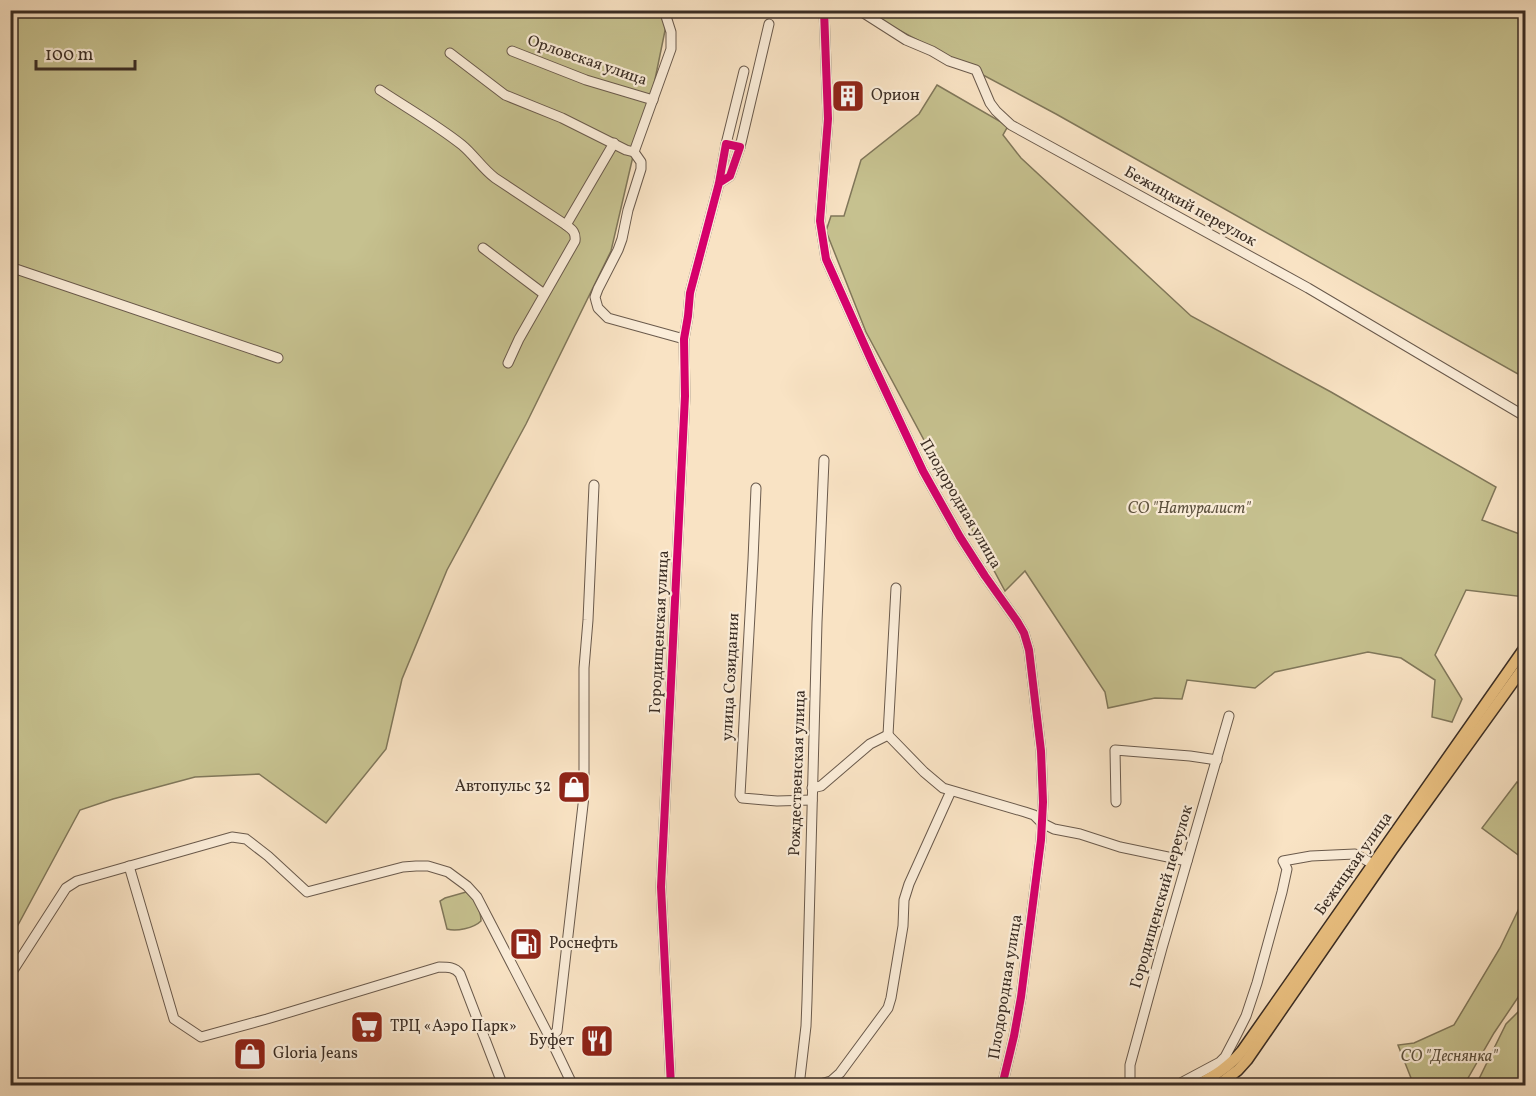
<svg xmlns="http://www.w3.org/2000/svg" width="1536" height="1096" font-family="Vollkorn,serif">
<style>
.green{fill:#c6c18f;stroke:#80775a;stroke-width:1.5}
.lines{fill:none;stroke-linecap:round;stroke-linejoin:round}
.minor-casing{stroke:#6a5a4c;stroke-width:11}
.major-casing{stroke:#3a2d24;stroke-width:13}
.minor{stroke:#fbedd9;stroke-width:9}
.major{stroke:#ecc282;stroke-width:10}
.cycleway-casing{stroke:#fbedd9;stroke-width:11}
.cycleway{stroke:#d6006c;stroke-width:8}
.labels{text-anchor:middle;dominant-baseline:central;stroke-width:4.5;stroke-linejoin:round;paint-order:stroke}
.street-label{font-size:16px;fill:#3a2d24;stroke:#fbedd9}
.poi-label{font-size:16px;fill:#3a2d24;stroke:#fbedd9;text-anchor:start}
.park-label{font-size:16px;font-style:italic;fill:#5d523f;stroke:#fbedd9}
</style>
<rect width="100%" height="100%" fill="#f9e3c4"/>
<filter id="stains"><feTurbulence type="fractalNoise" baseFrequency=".00333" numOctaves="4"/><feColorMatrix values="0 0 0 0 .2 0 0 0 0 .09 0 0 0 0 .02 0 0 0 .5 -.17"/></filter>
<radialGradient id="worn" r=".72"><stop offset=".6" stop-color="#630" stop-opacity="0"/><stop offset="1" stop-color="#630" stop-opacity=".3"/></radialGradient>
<g class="green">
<path d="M11 11H669L651 99 634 152 611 251 526 424 447 570 402 679 386 749 326 823 259 774 195 777 113 799 80 810 11 938Z"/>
<path d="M863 11H1525V378L1056 114Z"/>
<path d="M937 85 1008 126 1003 135 1021 158 1191 316 1331 392 1496 487 1482 520 1525 536V597L1466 590 1435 655 1462 699 1452 722 1432 717 1435 680 1401 658 1368 652 1275 672 1255 688 1187 680 1182 699 1155 698 1108 708 1105 692 1025 571 1005 591 866 332 826 231 831 216H844L861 160 919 114Z"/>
<path d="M1517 782 1525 786V860L1482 828Z"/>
<path d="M466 892C475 897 481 911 481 921 474 928 456 932 447 929L440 901 445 898Z"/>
<path d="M1525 896V987L1494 1033 1464 1085H1404L1411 1078 1398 1045 1414 1043 1454 1025 1500 948Z"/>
<path d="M1525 1005V1085H1476L1506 1024Z"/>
</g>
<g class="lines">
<g class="minor-casing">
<g id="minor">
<path d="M824 10 828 119 820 221 826 259 872 362 923 471 960 537 985 576 1017 621 1024 633 1029 650 1041 751 1043 802 1041 840 1021 997 1014 1036 1002 1086"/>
<path d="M859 10 906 40 932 51 949 61 976 70 990 103 996 111 1011 125 1308 288 1526 417"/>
<path d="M512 51 586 80 653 100"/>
<path d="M450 53 505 95 562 118 626 150 634 152 641 162V169L628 210 622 239 618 250 598 289 595 297 596 301 598 308 608 318 684 339"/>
<path d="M380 90C407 108 437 125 462 145 474 155 482 168 495 178L566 225"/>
<path d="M726 144 744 71"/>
<path d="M740 147 769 24"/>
<path d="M634 152 671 49V32L664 10"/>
<path d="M483 248 544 294"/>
<path d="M10 267 278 358"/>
<path d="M508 363 519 339 575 241C576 233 573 230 566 225L614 143"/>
<path d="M756 488 753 560 740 795 742 798 777 801 812 800"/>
<path d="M888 735 924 772 943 788 1025 812 1034 815 1042 823 1054 829 1080 834 1120 847 1187 861"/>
<path d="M888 735 896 588"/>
<path d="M812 788 821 786 870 744 888 735"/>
<path d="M1116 802 1115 750 1190 756 1217 760"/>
<path d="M129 866 174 1019 201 1037 267 1019 439 967C448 967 455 967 460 974L503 1086"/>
<path d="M10 975 66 888 77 881 232 837 246 839 268 856 307 892 403 867 416 866H428L448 872 467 886 477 897 550 1038"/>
<path d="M573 1086 550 1038 557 1031 584 796V668L588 620 594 485"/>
<path d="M671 1086 661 887 685 396 684 339 688 316 690 293 719 183 726 144 740 147 730 176 719 183"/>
<path d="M799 1086 806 1026 807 1000 817 622 824 460"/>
<path d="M813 1086 831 1081 840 1073 888 1008 891 998 903 926 904 900 909 884 951 791"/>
<path d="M1133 1086 1130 1079V1065L1162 948 1229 716"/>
<path d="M1175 1086 1220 1062 1225 1057 1236 1036 1246 1016 1257 983 1282 892 1287 869 1283 861 1311 856 1355 854 1373 864"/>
</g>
</g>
<g class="major-casing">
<g id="major">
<path d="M1195 1086C1214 1076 1229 1067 1242 1051L1526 646"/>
<path d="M1217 1086 1238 1070 1247 1060 1392 850 1526 664"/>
</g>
</g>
<use href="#minor" class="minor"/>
<use href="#major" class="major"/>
<g class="cycleway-casing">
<g id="cycleway">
<path d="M824 10 828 119 820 221 826 259 872 362 923 471 960 537 985 576 1017 621 1024 633 1029 650 1041 751 1043 802 1041 840 1021 997 1014 1036 1002 1086"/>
<path d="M671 1086 661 887 685 396 684 339 688 316 690 293 719 183 726 144 740 147 730 176 719 183"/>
</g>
</g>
<use href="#cycleway" class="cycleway"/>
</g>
<defs>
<g id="building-square" transform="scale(1.725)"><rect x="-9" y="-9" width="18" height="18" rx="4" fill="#8f2418" stroke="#fbedd9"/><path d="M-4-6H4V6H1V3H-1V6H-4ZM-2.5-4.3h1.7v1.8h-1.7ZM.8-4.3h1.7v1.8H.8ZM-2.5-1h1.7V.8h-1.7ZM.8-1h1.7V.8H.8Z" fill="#fff"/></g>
<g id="shop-square" transform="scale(1.725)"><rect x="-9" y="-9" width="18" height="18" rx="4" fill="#8f2418" stroke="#fbedd9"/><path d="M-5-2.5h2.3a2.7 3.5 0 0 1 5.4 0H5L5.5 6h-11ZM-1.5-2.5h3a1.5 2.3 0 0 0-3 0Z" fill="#fff"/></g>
<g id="fuel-square" transform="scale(1.725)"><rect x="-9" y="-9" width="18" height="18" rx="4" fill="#8f2418" stroke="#fbedd9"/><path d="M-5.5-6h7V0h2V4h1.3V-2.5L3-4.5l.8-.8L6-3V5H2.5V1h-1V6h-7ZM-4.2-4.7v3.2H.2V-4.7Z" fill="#fff"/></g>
<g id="supermarket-square" transform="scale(1.725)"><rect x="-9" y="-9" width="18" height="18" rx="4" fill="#8f2418" stroke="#fbedd9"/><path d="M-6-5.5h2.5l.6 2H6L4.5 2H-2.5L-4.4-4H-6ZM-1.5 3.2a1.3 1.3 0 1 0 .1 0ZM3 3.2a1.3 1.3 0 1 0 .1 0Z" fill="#fff"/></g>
<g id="restaurant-square" transform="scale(1.725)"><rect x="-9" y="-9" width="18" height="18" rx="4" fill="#8f2418" stroke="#fbedd9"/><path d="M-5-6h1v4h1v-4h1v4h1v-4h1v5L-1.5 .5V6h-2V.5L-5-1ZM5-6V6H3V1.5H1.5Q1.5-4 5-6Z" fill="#fff"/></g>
</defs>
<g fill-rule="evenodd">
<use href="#building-square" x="848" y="96"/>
<use href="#shop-square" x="574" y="787"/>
<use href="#fuel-square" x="526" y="944"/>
<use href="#supermarket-square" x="367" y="1027"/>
<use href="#restaurant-square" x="597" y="1041"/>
<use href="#shop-square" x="250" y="1054"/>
</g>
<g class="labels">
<g class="street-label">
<text transform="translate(587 61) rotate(19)">Орловская улица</text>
<text transform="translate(1190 207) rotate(29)">Бежицкий переулок</text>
<text transform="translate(960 504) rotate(60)">Плодородная улица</text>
<text transform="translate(660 632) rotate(-87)">Городищенская улица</text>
<text transform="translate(731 677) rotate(-87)">улица Созидания</text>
<text transform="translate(798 773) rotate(-88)">Рождественская улица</text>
<text transform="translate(1354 864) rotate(-55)">Бежицкая улица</text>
<text transform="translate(1162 897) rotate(-74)">Городищенский переулок</text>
<text transform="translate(1006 987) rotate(-81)">Плодородная улица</text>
</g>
<g class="poi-label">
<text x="871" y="96">Орион</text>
<text x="551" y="787" text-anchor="end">Автопульс 32</text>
<text x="549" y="944">Роснефть</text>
<text x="390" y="1027">ТРЦ «Аэро Парк»</text>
<text x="574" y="1041" text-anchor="end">Буфет</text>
<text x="273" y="1054">Gloria Jeans</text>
</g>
<g class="park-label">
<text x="1189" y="509">СО "Натуралист"</text>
<text x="1449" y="1057">СО "Деснянка"</text>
</g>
</g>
<rect width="1536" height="1096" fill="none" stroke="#f9e3c4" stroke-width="36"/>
<rect x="12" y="12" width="1512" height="1072" fill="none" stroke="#3a2d24" stroke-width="3"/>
<rect x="18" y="18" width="1500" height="1060" fill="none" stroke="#3a2d24" stroke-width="1.5"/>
<path d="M36 60v9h99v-9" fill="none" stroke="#3a2d24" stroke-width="3"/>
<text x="45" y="60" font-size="18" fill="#3a2d24" stroke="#fbedd9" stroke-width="4.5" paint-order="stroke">100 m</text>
<rect width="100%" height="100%" filter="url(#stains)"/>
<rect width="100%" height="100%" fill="url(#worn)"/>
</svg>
